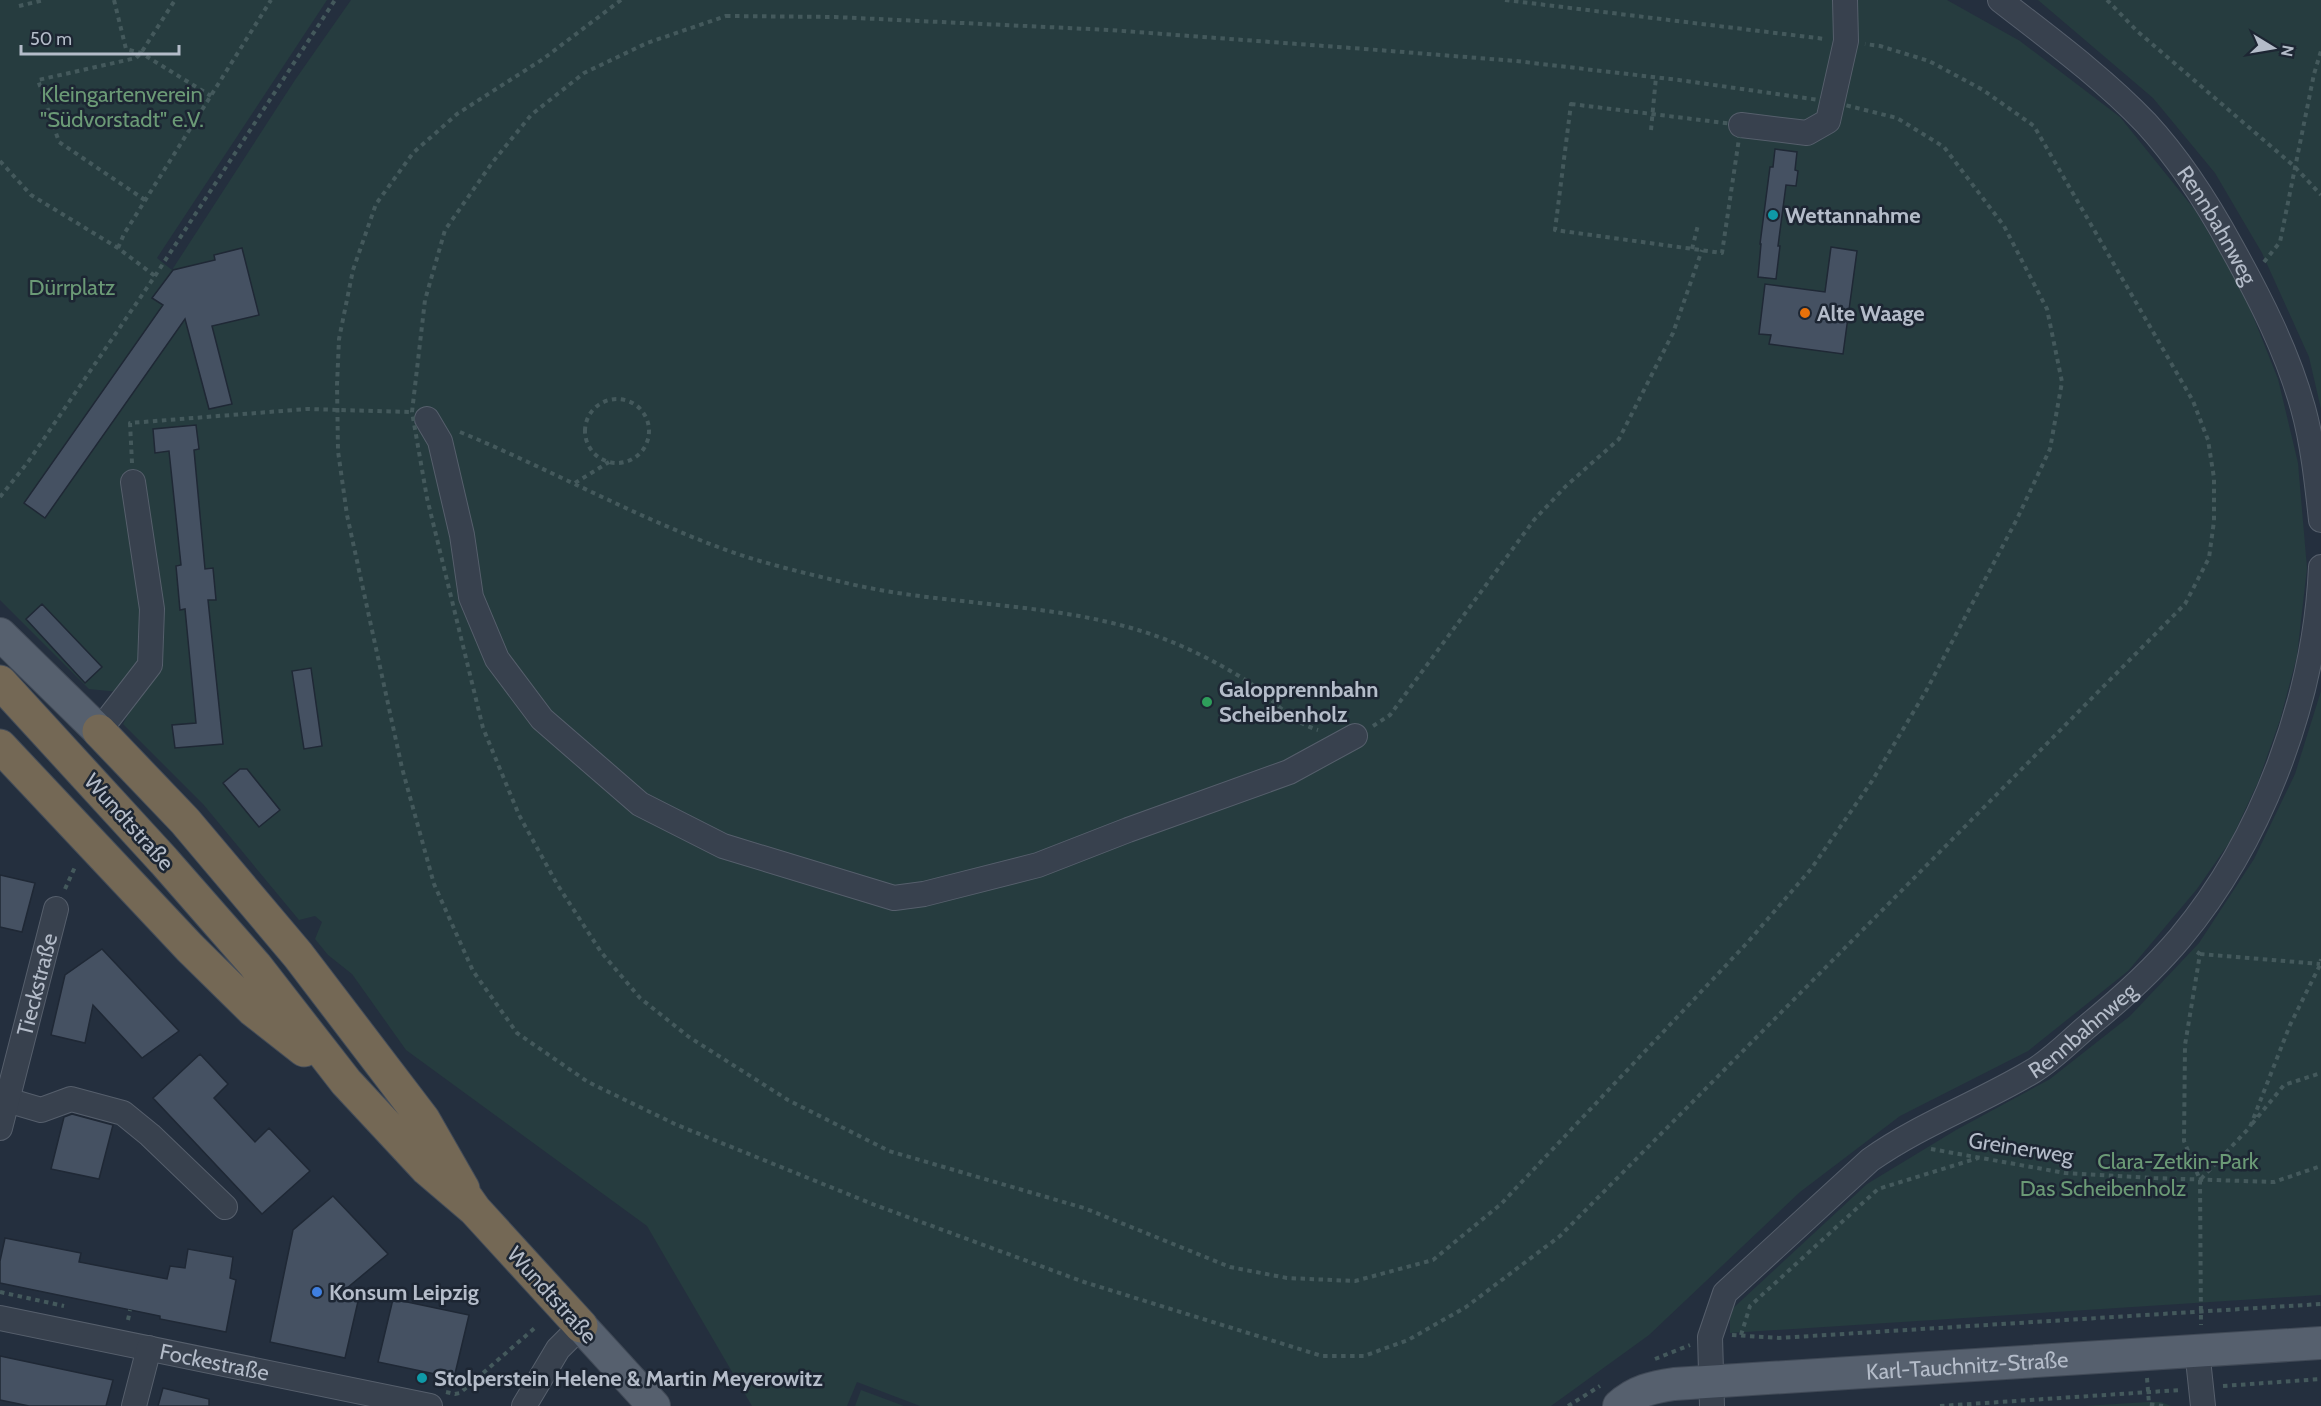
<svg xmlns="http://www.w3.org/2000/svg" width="2321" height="1406" viewBox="0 0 2321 1406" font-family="Cabin,sans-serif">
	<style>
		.green { fill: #263c3f }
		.building { fill: #455162; stroke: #1f2835; stroke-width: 1.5 }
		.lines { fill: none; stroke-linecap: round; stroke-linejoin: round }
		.minor-casing { stroke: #565f6c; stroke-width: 26 }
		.major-casing { stroke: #414a57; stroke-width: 34 }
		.highway-casing { stroke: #434c59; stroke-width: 35 }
		.path { stroke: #44595c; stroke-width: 4; stroke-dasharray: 4.5 4.5; stroke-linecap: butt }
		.minor { stroke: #38414e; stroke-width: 24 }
		.major { stroke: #56606e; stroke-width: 32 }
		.highway { stroke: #746855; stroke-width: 33 }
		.culture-dot { fill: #0f9aa8; stroke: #1d2633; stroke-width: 2 }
		.food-dot { fill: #e8710a; stroke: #1d2633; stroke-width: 2 }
		.leisure-dot { fill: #2e9e5b; stroke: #1d2633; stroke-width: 2 }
		.shop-dot { fill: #3f7fe0; stroke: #1d2633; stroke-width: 2 }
		.labels { text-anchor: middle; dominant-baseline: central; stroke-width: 5; stroke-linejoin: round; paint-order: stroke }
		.park-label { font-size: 22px; fill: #6b9a76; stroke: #1d2633 }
		.poi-label { font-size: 22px; font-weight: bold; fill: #b4bcc9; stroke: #1d2633; text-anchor: start }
		.street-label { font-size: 22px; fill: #b4bcc9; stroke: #1d2633 }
	</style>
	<rect width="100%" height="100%" fill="#242f3e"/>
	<!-- green -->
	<path class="green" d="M0 0H327L157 258 172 270 295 80 351 0H1947L2020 41 2120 117 2195 210 2243 291 2278 379 2298 463 2307 568 2297 656 2280 720 2258 782 2231 840 2197 889 2128 971 2028 1051 1900 1116 1800 1192 1649 1335 1551 1406H920L857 1382 847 1406H752L647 1226 406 1050 352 974 328 955 315 939 322 922 315 916 299 920 203 804 123 724 133 705 119 692 89 689 0 600Z
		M2038 0H2321V409L2309 357 2262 253 2215 173 2153 98Z
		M2321 691V1295L1730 1333V1311L1867 1184 1956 1130 2050 1079 2130 1016 2199 943 2254 859 2295 774Z
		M861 1390 904 1406H855Z
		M2148 1402H2161L2171 1406H2083Z"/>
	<!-- building -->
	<path class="building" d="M1775 149 1797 152 1795 170 1798 171 1796 186 1786 185 1778 246H1780L1776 279 1758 277 1761 244H1760L1770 167H1773Z
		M1831 247 1857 251 1843 354 1769 344 1771 335 1759 334 1765 284 1825 292Z
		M242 248 259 315 212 326 232 404 209 409 185 319 45 518 24 503 163 305 152 298 173 270 215 260 214 255Z
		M196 425 199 449 194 450 205 569 213 568 216 600H208L223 744 175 748 172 725 196 723 185 609 180 610 176 566 181 565 169 451 155 453 153 429Z
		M42 604 102 667 85 683 26 619Z
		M311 668 322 746 304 749 292 671Z
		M240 769H247L280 810 259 827 223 783Z
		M0 875 35 883 22 932 0 927Z
		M102 949 179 1031 142 1058 93 1005 85 1043 51 1035 65 975Z
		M200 1054 228 1084 214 1098 255 1142 269 1128 310 1171 262 1214 153 1098Z
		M72 1114 113 1125 99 1179 51 1169 64 1117Z
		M333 1196 388 1254 341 1293 359 1297 345 1358 270 1342 293 1230Z
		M5 1238 81 1253 79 1262 167 1279 170 1266 185 1268 188 1249 233 1257 230 1278 236 1280 226 1332 160 1319V1316L0 1283V1261Z
		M393 1299 469 1315 454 1378 378 1362Z
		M0 1356 113 1380 106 1406H29L0 1400Z
		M163 1388 209 1399V1406H158Z"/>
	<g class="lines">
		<defs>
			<g id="minor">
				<path id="s1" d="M2000 0C2050 39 2102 77 2146 123 2180 160 2207 202 2231 246 2260 298 2287 351 2303 408 2313 444 2317 483 2321 520"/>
				<path d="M1741 125 1807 133 1828 121 1846 41 1845 0"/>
				<path d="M427 419 440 441 462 535 471 597 497 659 542 719 640 804 723 846 894 898 924 894 1038 865 1128 830 1289 772 1355 736"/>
				<path d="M99 731 150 665 152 609 133 482"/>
				<path d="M7 1100 41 1110 71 1099 123 1113 150 1135 225 1207"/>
				<path id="s2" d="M0 1128 56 909"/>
				<path id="s3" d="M0 1318 430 1406"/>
				<path d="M2197 1350 2203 1406"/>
				<path d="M134 1406 149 1348"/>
				<path d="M524 1406 558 1349 581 1326"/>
				<path id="s4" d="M1712 1406 1710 1337 1725 1293 1870 1160C1921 1124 1980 1103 2033 1071 2053 1059 2071 1040 2089 1025 2122 998 2153 970 2180 938 2264 837 2315 697 2321 567"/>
			</g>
			<g id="major">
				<path d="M0 634 99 731"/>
				<path d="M581 1326 654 1406"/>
				<path id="s5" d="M1619 1406C1635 1391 1653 1387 1674 1384L2321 1343"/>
			</g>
			<path id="highway" d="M0 682 164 861 255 965 346 1082 427 1169 475 1210
				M99 731 185 821 298 955 423 1119 463 1189
				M0 746 190 948 253 1010 304 1050
				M463 1193 475 1210 581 1326"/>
		</defs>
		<!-- minor casing -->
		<use href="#minor" class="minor-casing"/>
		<!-- major casing -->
		<use href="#major" class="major-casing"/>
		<!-- highway casing -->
		<use href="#highway" class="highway-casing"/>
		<!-- path -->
		<path class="path" d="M114 0 126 49 141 53 211 96
			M621 0 543 59 457 114 413 153 376 204 353 270 339 339 337 385 338 451 347 515 402 768 434 884 473 971 517 1033 588 1082 677 1125 875 1205 1084 1282 1322 1356H1364L1408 1340 1466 1307 1560 1236 2185 604 2209 558 2214 521V478L2208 440 2193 401 2034 126 1983 90 1929 61 1880 46 1865 44
			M1505 0 1825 39
			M2107 0 2137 31 2295 167 2321 195
			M19 6 44 0
			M726 16 835 17 1110 30 1378 50 1516 61 1679 80 1833 102 1897 118 1944 147 2004 226 2047 309 2062 382 2050 449 2017 519 1926 691 1872 781 1811 869 1747 943 1501 1204 1433 1260 1355 1281 1287 1278 1230 1267 1084 1208 889 1151 788 1100 689 1037 640 998 601 952 557 884 519 815 483 728 427 498 412 412 425 300 445 230 492 163 531 115 584 73 647 43Z
			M1571 104 1741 125 1722 253 1555 230Z
			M1651 130 1656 77
			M0 161 31 195 118 248 155 276
			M145 200 59 142 38 80 136 58 141 53 175 0
			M118 248 124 234 271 0
			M1692 249 1698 225
			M2264 262 2280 242 2314 74 2321 51
			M585 431a32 32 0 1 1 64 0a32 32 0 1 1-64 0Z
			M460 432C547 468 630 514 718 547 757 562 801 572 842 582 939 606 1042 601 1138 630 1173 640 1216 661 1247 681 1272 697 1288 721 1318 730
			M132 463 130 423 307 409 409 412
			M575 483 609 462
			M0 497 28 462 155 276 335 0
			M1373 726 1390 715 1534 520 1566 486 1619 439 1673 333 1702 250
			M65 889 75 867
			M2197 952 2200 954 2185 1045 2184 1141 2200 1180 2201 1325
			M2200 954 2320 964
			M2252 1124 2284 1085 2321 1073
			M1931 1149 2065 1173 2154 1178 2274 1182 2321 1166
			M2201 1179 2250 1127 2290 1025 2320 965 2321 959
			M0 1292 64 1306
			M128 1320 130 1310
			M1732 1335 1779 1338 2321 1304
			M1741 1335 1750 1306 1878 1189 1978 1158
			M1655 1359 1690 1345
			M2147 1378 2149 1404 2163 1406
			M2223 1386 2321 1379
			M446 1392 455 1394 460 1393 537 1326
			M1568 1406 1600 1386
			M1940 1406 2180 1390"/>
		<!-- minor -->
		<use href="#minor" class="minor"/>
		<!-- major -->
		<use href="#major" class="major"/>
		<!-- highway -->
		<use href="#highway" class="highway"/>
	</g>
	<!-- markers -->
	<g class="culture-dot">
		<circle cx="1773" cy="215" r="6"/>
		<circle cx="422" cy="1378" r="6"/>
	</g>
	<circle class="food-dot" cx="1805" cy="313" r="6"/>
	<circle class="leisure-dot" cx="1207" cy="702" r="6"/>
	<circle class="shop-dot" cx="317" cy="1292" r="6"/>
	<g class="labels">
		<!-- park labels -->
		<g class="park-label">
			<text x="122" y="94">Kleingartenverein<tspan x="122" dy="25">"Südvorstadt" e.V.</tspan></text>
			<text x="72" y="287">Dürrplatz</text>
			<text x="2178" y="1161">Clara-Zetkin-Park</text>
			<text x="2103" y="1188">Das Scheibenholz</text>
		</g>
		<!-- poi labels -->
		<g class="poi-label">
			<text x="1785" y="215">Wettannahme</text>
			<text x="1817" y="313">Alte Waage</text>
			<text x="1219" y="689">Galopprennbahn<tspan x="1219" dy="25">Scheibenholz</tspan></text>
			<text x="329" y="1292">Konsum Leipzig</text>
			<text x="434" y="1378">Stolperstein Helene &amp; Martin Meyerowitz</text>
		</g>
		<!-- street labels -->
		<g class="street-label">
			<text stroke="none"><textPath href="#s1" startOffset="316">Rennbahnweg</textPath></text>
			<text transform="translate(129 822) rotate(48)">Wundtstraße</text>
			<text stroke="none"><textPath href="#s2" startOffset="148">Tieckstraße</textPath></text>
			<text stroke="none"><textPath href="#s4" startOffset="562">Rennbahnweg</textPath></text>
			<text transform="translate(2021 1148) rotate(9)">Greinerweg</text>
			<text transform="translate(552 1295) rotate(48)">Wundtstraße</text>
			<text stroke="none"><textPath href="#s3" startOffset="219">Fockestraße</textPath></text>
			<text stroke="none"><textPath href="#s5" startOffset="354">Karl-Tauchnitz-Straße</textPath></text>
		</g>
	</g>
	<!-- north arrow -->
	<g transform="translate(2273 48) rotate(101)" stroke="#1d2633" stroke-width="4.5" paint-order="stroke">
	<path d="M0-4.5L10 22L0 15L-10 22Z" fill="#b4bcc9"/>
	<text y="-9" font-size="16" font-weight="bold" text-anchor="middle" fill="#b4bcc9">N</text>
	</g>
	<!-- scale -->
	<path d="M21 45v9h158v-9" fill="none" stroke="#b4bcc9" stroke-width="3"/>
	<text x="30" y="45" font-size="18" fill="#b4bcc9" stroke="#1d2633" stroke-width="4.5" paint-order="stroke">50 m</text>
</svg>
